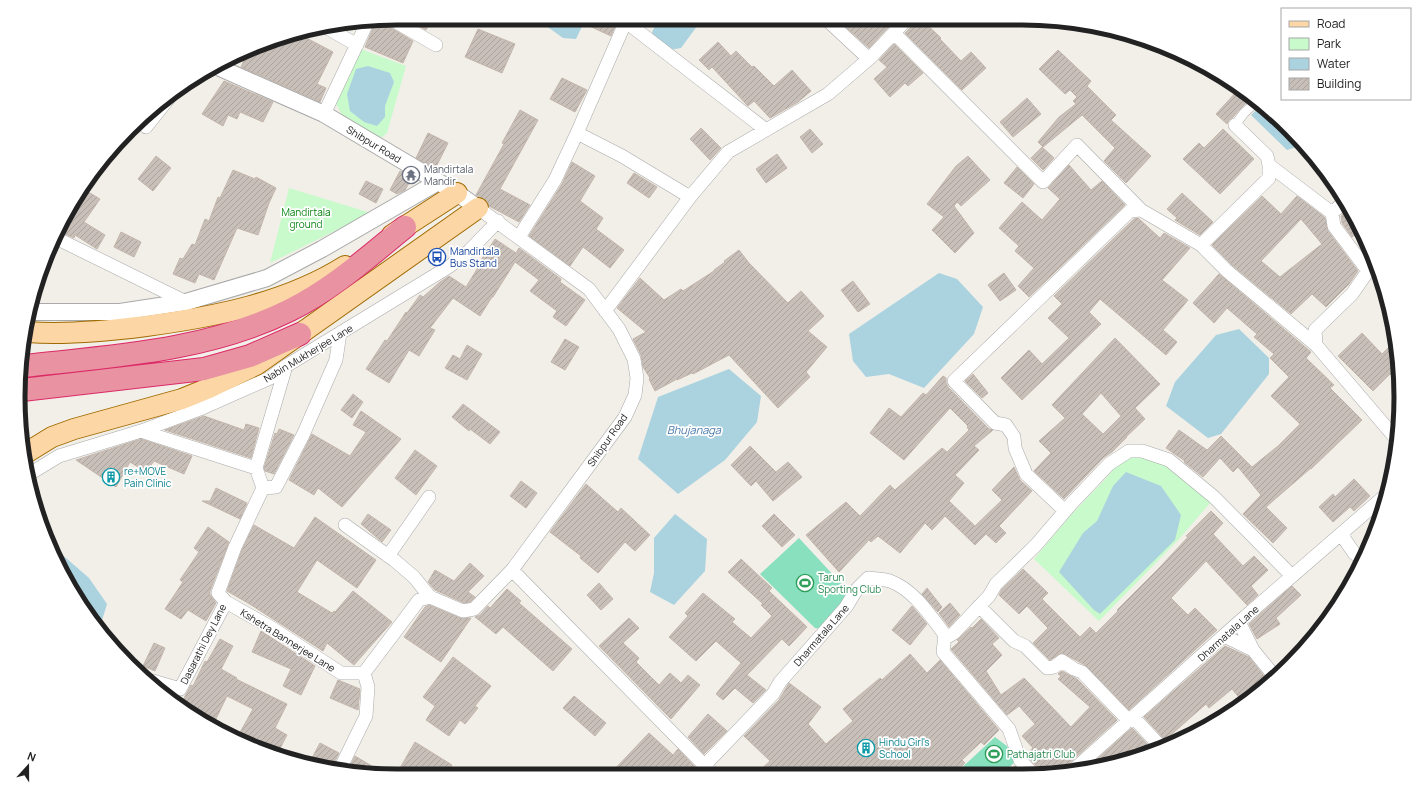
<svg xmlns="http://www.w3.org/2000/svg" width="1419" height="794" viewBox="0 0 1419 794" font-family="Manrope,sans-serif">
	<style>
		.park { fill: #c8facc }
		.pitch { fill: #88e0be }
		.water { fill: #aad3df }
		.building { fill: url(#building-hatch); stroke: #c4b6ab; fill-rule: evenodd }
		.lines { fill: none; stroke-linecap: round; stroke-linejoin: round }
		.pedestrian-casing { stroke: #a9a9a9; stroke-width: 10 }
		.minor-casing { stroke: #a9a9a9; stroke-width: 14 }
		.tertiary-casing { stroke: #a9a9a9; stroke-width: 18 }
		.primary-casing { stroke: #a06b00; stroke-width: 22 }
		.motorway-casing { stroke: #dc2a67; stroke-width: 24 }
		.pedestrian { stroke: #fff; stroke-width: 9 }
		.minor { stroke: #fff; stroke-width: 13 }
		.tertiary { stroke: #fff; stroke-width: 16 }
		.primary { stroke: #fcd6a4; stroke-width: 20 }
		.motorway { stroke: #e892a2; stroke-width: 22 }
		.labels { text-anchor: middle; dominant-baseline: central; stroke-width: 3.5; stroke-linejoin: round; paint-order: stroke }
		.street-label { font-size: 10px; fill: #222; stroke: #fff }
		.worship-label { font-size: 10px; fill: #5b616d; stroke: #fff; text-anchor: start }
		.park-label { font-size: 10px; fill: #0c8416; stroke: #fff }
		.transit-label { font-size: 10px; fill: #164399; stroke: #fff; text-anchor: start }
		.culture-label { font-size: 10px; fill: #0d838f; stroke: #fff; text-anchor: start }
		.leisure-label { font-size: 10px; fill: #27864d; stroke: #fff; text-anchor: start }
		.water-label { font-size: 11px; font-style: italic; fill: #4a7aab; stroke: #fff }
		.rim { fill: none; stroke: #222; stroke-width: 5 }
	</style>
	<defs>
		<pattern id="building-hatch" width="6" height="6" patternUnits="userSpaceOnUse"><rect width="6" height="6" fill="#c7bfb8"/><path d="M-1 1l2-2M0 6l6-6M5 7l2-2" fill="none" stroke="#aba49e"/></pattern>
	</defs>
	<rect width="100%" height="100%" fill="#f2efe9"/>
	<!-- park -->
	<path class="park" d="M358 48 406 66 387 133 377 141 343 117 334 100Z
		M289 188 371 213 270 263Z
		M1132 456 1141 457 1168 466 1211 502 1180 538 1099 621 1034 559 1070 516 1109 475 1115 466Z"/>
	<!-- pitch -->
	<path class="pitch" d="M799 538 849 592 821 629 815 628 760 574Z
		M995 737 1007 746 1015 762 1003 773H956Z"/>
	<!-- water -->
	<path class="water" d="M539 18H586L576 39 563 38 538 20Z
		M659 18H703L681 48 670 50 653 36 652 32Z
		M368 66 390 73 394 82 385 106V117L377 126 364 122 350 111 347 94 356 69Z
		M1262 105 1272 112 1303 145 1287 150 1251 115Z
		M939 273 957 279 983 307 974 334 924 388 889 374 866 377 853 361 849 334Z
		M1239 329 1269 358V374L1221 434 1208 438 1166 406 1175 382 1216 335Z
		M729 369 761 396 757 422 725 460 678 494 638 459 658 397Z
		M1126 472 1161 486 1181 515 1175 540 1100 614 1094 610 1059 572 1083 533 1097 521 1113 486Z
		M675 514 707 539 705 571 674 605 650 592 654 573V538Z
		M53 551H58L89 578 107 604 100 627Z"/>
	<!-- building -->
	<path class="building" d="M411 18H432L426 30 410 21Z
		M572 18H613L616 24 611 36Z
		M837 19H894L895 20 869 48Z
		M919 19H921L941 38 940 39 961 61 971 52 986 68 962 90 905 33Z
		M375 22 393 29 413 41 403 63 365 47 374 26Z
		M478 29 515 44 502 73 465 57Z
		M299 34 333 52 317 84 326 88 320 102 241 67 247 53 275 38Z
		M718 42 731 56 736 51 752 67 754 66 774 86 792 70 811 91 798 102 770 118 754 101 748 106 747 105 712 67 709 70 699 60Z
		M894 44 923 73 908 86 905 83 890 97 874 79 887 67 879 60Z
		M1058 50 1091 81 1087 86 1116 115 1111 120 1151 156 1126 183 1104 161 1115 148 1082 115 1043 147 1038 142 1059 117 1076 104 1073 101 1077 97 1070 90 1065 94 1039 69Z
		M562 78 587 90 575 112 550 99Z
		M224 81 273 102 263 122 240 112 237 119 228 115 223 126 202 114Z
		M1238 90 1249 100 1240 109 1233 117 1229 120 1227 124 1216 114Z
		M1027 98 1041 114 1013 137 1000 122Z
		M520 110 538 120 500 189 530 205 519 222 489 206 487 201 476 195 504 144 502 143Z
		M701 128 721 148 710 160 690 139Z
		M810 129 823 144 812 153 800 137Z
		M1223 129 1254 159 1220 194 1183 159 1199 143 1204 148Z
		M428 133 448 143 435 169 416 158Z
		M1042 147 1054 158 1043 170 1031 158Z
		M777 154 787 168 766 183 756 169Z
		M156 156 171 168 153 191 138 179Z
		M968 156 990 180 961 206 957 202 954 206 974 233 955 253 932 230 944 217 927 204 956 166Z
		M572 162 595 176 580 201 603 218 596 229 624 250 610 268 583 247 570 266 529 236 562 184Z
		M1069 165 1091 190 1102 181 1125 205 1029 297 1018 286 1034 268 1015 251 1019 246 999 228 1022 202 1042 220 1060 199 1048 188Z
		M1017 167 1034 184 1023 198 1004 183Z
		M233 170 255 179 256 177 276 188 269 203 258 235 237 228 214 280 199 274 195 283 173 274 180 258 183 259 192 244 195 245 205 219 209 221 218 197 220 198Z
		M400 171 412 178 405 190 397 194 390 190Z
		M634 173 657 187 649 198 627 183Z
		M366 181 383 189 376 203 359 194Z
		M85 190 100 199 84 222 105 235 97 249 75 235 74 238 61 232 76 200 78 201Z
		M1182 193 1213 222 1200 235 1175 220 1177 218 1167 209Z
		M1262 196 1281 214 1297 196 1323 216 1325 218 1328 231 1358 271 1349 284 1326 307 1312 294 1291 314 1232 265 1212 245ZM1301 219 1322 244 1280 277 1261 261Z
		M1349 208 1362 230 1352 237 1342 223 1341 216Z
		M1138 218 1160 238 1164 233 1190 248 1162 280 1188 300 1163 330 1177 342 1166 355 1100 299 1089 312 1101 324 1022 400 1001 378 1029 350 1042 364 1069 338 1048 318 1062 304 1054 296 1134 219Z
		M121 232 141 242 134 257 114 247Z
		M495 239 516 253 519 248 561 279 560 282 585 300 566 326 553 317 557 311 530 291 539 280 515 262 493 297H492L480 316 453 298 430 328 435 330 419 356 409 350 389 383 366 369 385 340 387 341 406 312 407 313 420 295 423 297 440 282 449 276 466 287 482 261 481 260Z
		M739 250 749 263 788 303 801 291 824 316 808 331 827 347 806 372 810 377 778 408 729 355 693 374 692 373 677 380V379L655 391 649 379 650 378 643 367 641 355 633 339 646 332 617 308 640 278 664 300 681 289 683 291 714 271V270L725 262 724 261Z
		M1004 273 1016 290 1000 301 988 285Z
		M1219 274 1311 352 1306 358 1334 385 1330 388 1362 420 1311 469V468L1266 507 1287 528 1273 543 1243 514 1261 495 1238 467 1233 472 1220 458 1203 477 1184 462 1185 461 1166 448 1179 430 1207 450 1221 436 1252 467 1278 446 1300 424 1271 396 1289 377 1270 358 1274 354 1254 337 1257 334 1227 308 1214 323 1193 303Z
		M853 281 870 304 858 312 841 290Z
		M1362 333 1382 354 1395 341 1400 372V384L1390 374 1373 391 1338 356Z
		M1115 338 1160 384 1135 408 1145 419 1126 437H1127L1112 452 1103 458 1064 499 1034 471 1051 453 1039 441 1065 418 1052 405ZM1101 393 1121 416 1103 434 1082 414Z
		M565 339 579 347 565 370 551 362Z
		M467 345 482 354 467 380 445 368 453 355 460 359Z
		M973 374 988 393 982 398 965 381Z
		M943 376 946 378V383L948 387 989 429 993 430 974 446 979 450 955 475 964 483 949 501 975 526 1002 500 992 490 1014 467 1020 480 1032 491 999 526 1006 533 996 543 986 534 975 545 945 516 932 530 925 523 900 553 878 536 871 542 869 540 839 572 806 535 846 502 860 516 890 485 895 490 942 448 947 452 969 430 967 427 968 426 950 408 904 460 870 433 889 408 901 417 923 393 926 395Z
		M353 394 363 402 352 418 341 410Z
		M463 404 500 432 490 444 470 429 469 431 452 417Z
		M361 411 401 439 342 507 318 488 314 495 289 480 312 434 350 456 366 432 353 425Z
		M204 416 244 430 246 424 259 428 251 458 165 430Z
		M279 429 294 435 274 474 265 471 264 468 275 433 277 434Z
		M141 439 192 456 184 474 154 461 146 472 130 462 116 487 76 460Z
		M750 446 776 472 788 462 802 477 773 501 756 481 751 486 731 465Z
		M415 450 437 466 416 495 395 478Z
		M1354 479 1370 496 1354 511 1350 507 1333 522 1319 507 1333 494 1335 497Z
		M521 481 537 493 526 508 510 496Z
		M586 484 618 512 621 508 650 535 635 551 625 542 598 573 580 558 581 556 550 532Z
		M216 488 247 503 240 519 202 501H210Z
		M1211 511 1223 523 1213 534 1243 566 1254 556 1268 570 1251 586 1258 595 1247 605 1206 561 1171 598 1188 615 1195 608 1217 630 1129 710 1085 665 1062 653 1050 660 1033 643 1048 628 1027 606 1019 614 999 595 1002 589 1023 569 1048 593 1042 599 1080 637 1090 627 1096 633 1118 611 1117 610 1160 567 1188 537 1186 536Z
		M368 514 391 530 382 542 361 524Z
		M774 514 795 535 782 547 762 526Z
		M315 517 376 560 357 588 317 560 297 592 332 613 334 611 335 612 353 591 392 622 354 665 327 643 323 651 248 603 227 591 242 550 254 525 294 548Z
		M208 527 229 542 210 591V595L216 603 206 621 188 610 181 619 165 609 183 582 180 580 199 552 194 548Z
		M741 559 772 588 769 591 807 627 789 646 782 639 747 675 766 690 753 703 735 688 723 700 716 694 741 663 716 641 696 661 669 637 688 616 685 613 703 593 735 619 732 622 751 638 772 616 761 605 763 604 728 572Z
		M470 563 484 576 468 592 475 597 470 602 464 603 435 590 428 582 435 570 454 581Z
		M599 583 613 599 601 610 587 595Z
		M1292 586 1301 595 1276 618 1280 624 1257 639 1249 624Z
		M927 588 942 607 938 612 922 594Z
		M507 589 521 601 519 603 572 649 553 671 503 627 496 634 475 617 480 615 488 606 490 608Z
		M950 603 960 615 949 627 939 613Z
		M429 605 460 618H471L441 662 404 637 425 607Z
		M912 606 927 624 910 645 892 630Z
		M629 618 639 628 623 643 639 658 636 662 659 685 670 673 681 683 688 675 700 685 671 719 599 646Z
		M981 619 999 638 992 644 1002 655 986 671 1001 695 1024 678 1071 727 1090 707 1058 679 1061 676 1058 674 1062 671 1077 679 1117 720 1065 767 1062 773H1040L1038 768 1026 754 1033 748 1022 736 1035 724 1019 706 1007 715 951 649 959 642 957 640 971 627 972 628Z
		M261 631 315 666 301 695 283 686 291 669 252 652Z
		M220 639 233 646 221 669 237 678 236 679 287 704 275 728 287 735 276 756 237 738 253 709 227 696 212 727 207 725 181 704 191 685 193 686 205 661 207 662Z
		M154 643 165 648 155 671 143 666Z
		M1225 646 1249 657 1267 680 1242 701 1232 689 1209 708 1206 704 1165 740 1144 717Z
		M910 654 927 673 940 660 999 730 984 745 981 742 962 760 965 763 955 773 756 774 770 761 744 736 779 700 789 683 821 707 808 724 826 744 853 721 843 709 880 678 882 680Z
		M453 657 491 686 475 706 478 708 465 724 460 720 449 736 426 720 435 706 423 697Z
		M338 680 360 689 358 710 330 698Z
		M574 696 606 723 595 736 563 708Z
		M708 714 727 731 704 754 688 737Z
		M1132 728 1153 750 1144 756 1086 769Z
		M649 733 673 755 678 749 696 768 691 774H610Z
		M415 742 452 765 446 775H396Z
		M320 743 339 753 332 767 327 766 312 758Z
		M355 756 387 775H372L348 770Z
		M1015 766 1021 773H1007Z"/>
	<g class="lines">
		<defs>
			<path id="pedestrian" d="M1235 125 1244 113 1257 101"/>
			<path id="minor" d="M621 18 766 130
				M391 19 436 45
				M826 19 869 59
				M329 29 357 45
				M894 33 1043 182 1077 145 1141 210
				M324 114 367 23
				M1235 125 1267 156 1269 165V178L1201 245 1227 271 1316 345 1398 441
				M146 127 173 93
				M577 133 622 156 690 197
				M1269 165 1332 213
				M478 208 589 289 619 329 634 359 637 378 635 395 625 417 512 570 713 774
				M519 237 555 180 577 133 626 21
				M58 239 186 302
				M605 311 690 197 728 152 828 94 871 57 907 19
				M1316 345 1315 330 1352 294 1368 271 1334 226 1332 213 1345 201
				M141 431 256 468
				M31 473 59 456 141 431 200 409 270 378 286 366 450 266 469 251 498 221
				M263 488 256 468 286 366
				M1065 511 1026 474 1015 448 1014 437 1006 425 995 423 954 381 1130 211 1141 210 1201 245
				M345 525 394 560 414 577 430 597
				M1341 534 1354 553 1363 559
				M388 556 429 497
				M226 602 272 628 341 673H364L419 600 430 597 463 611 474 609 512 570
				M979 606 1014 641 1025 646 1047 668 1054 667 1062 661 1074 669 1082 672 1129 721
				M1239 622 1253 650
				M1224 636 1253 650 1275 677
				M944 639 954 633 989 596 996 584 1036 545 1071 504 1109 464 1129 451H1142L1169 460 1214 497 1292 576
				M153 681 180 689 226 602 218 593 235 547 263 488 276 487 303 435 336 360 340 333
				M1133 717 1161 747
				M704 766 773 694 780 682 846 607 857 589 868 578C875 579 883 579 890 581 914 590 930 615 945 635L943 652 1009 729 1020 760 1032 773
				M340 769 366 716 368 687 364 673
				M1070 773 1239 622 1387 494"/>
			<path id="tertiary" d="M220 68 324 114 457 193 478 208
				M30 312H120L186 302 267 278 322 249 438 182"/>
			<path id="primary" d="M392 235 457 193
				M28 332C67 335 107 331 146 326 214 317 286 303 345 266
				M26 453 52 437 74 429 182 399 209 388 256 365 478 208"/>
			<path id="motorway" d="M24 366C114 356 208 351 290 310 333 289 369 256 405 227
				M22 390 204 369 250 356 300 334"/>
		</defs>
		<!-- pedestrian casing -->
		<use href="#pedestrian" class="pedestrian-casing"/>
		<!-- minor casing -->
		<use href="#minor" class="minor-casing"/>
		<!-- tertiary casing -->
		<use href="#tertiary" class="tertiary-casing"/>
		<!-- primary casing -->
		<use href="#primary" class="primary-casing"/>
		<!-- motorway casing -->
		<use href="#motorway" class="motorway-casing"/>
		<!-- pedestrian -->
		<use href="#pedestrian" class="pedestrian"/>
		<!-- minor -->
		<use href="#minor" class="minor"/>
		<!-- tertiary -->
		<use href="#tertiary" class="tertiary"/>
		<!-- primary -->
		<use href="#primary" class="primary"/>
		<!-- motorway -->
		<use href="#motorway" class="motorway"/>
	</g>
	<!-- icons -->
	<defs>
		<symbol id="temple-ring" viewBox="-11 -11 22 22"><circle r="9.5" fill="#fff" stroke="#6b7280" stroke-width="1.5"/><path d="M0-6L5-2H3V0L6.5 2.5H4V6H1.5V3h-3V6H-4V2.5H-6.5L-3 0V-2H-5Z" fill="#6b7280"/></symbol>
		<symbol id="bus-ring" viewBox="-11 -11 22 22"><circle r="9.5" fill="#fff" stroke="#1a4fb4" stroke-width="1.5"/><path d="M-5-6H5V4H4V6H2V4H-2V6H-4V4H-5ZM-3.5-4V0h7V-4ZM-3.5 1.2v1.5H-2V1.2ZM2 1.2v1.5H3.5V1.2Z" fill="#1a4fb4"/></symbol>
		<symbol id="building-ring" viewBox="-11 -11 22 22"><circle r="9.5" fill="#fff" stroke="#0f9aa8" stroke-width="1.5"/><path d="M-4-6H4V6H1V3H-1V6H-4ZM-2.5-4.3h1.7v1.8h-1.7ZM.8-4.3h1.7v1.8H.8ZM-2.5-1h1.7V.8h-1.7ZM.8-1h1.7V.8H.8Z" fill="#0f9aa8"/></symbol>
		<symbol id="stadium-ring" viewBox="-11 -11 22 22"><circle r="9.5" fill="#fff" stroke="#2e9e5b" stroke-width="1.5"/><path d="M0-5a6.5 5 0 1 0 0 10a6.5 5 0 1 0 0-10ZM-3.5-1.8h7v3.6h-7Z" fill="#2e9e5b"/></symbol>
	</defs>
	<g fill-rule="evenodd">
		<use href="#temple-ring" x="401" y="165" width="20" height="20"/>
		<use href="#bus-ring" x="427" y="247" width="20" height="20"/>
		<use href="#building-ring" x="101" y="467" width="20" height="20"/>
		<use href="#stadium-ring" x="795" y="573" width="20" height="20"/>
		<use href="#building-ring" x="856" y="738" width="20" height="20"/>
		<use href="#stadium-ring" x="984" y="744" width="20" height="20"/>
	</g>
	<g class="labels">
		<!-- street labels -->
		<g class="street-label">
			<text transform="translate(374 144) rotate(31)">Shibpur Road</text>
			<text transform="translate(308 353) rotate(-31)">Nabin Mukherjee Lane</text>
			<text transform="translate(607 440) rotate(-55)">Shibpur Road</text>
			<text transform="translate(1228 633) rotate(-42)">Dharmatala Lane</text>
			<text transform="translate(821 635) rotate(-49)">Dharmatala Lane</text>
			<text transform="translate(288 640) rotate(32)">Kshetra Bannerjee Lane</text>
			<text transform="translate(203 644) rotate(-63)">Dasarathi Dey Lane</text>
		</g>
		<!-- worship labels -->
		<g class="worship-label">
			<text x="424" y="169">Mandirtala<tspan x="424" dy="12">Mandir</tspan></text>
		</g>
		<!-- park labels -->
		<g class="park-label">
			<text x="306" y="212">Mandirtala<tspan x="306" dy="12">ground</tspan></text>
		</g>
		<!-- transit labels -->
		<g class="transit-label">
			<text x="450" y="251">Mandirtala<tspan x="450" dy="12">Bus Stand</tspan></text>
		</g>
		<!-- culture labels -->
		<g class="culture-label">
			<text x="124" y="471">re+MOVE<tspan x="124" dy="12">Pain Clinic</tspan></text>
			<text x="879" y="742">Hindu Girl's<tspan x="879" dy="12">School</tspan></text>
		</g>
		<!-- leisure labels -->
		<g class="leisure-label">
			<text x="818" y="577">Tarun<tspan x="818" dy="12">Sporting Club</tspan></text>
			<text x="1007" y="754">Pathajatri Club</text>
		</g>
		<!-- water labels -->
		<g class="water-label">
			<text x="694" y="429">Bhujanaga</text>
		</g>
	</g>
	<!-- crop -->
	<path d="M0 0H1419V794H0ZM397 25H1022A372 372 0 0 1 1394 397V397A372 372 0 0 1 1022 769H397A372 372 0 0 1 25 397V397A372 372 0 0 1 397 25Z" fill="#fff" fill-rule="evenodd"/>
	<path class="rim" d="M397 25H1022A372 372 0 0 1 1394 397V397A372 372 0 0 1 1022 769H397A372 372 0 0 1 25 397V397A372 372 0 0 1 397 25Z"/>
	<!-- legend -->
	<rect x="1281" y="8" width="130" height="92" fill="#ffffff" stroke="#a7a7a7"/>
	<rect x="1289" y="21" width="20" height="6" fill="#fcd6a4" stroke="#a7a7a7"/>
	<text x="1317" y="28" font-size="12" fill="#222222">Road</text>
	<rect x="1289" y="38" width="20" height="12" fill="#c8facc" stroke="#a7a7a7"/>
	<text x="1317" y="48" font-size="12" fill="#222222">Park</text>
	<rect x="1289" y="58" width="20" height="12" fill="#aad3df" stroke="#a7a7a7"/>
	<text x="1317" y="68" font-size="12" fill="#222222">Water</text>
	<rect x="1289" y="78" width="20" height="12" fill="url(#building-hatch)" stroke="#a7a7a7"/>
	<text x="1317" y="88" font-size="12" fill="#222222">Building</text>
	<!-- north arrow -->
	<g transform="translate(28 766) rotate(21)" stroke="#ffffff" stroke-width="3" paint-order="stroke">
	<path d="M0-3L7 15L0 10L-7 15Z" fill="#222222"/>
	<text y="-6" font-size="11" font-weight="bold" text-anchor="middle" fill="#222222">N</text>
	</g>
</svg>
